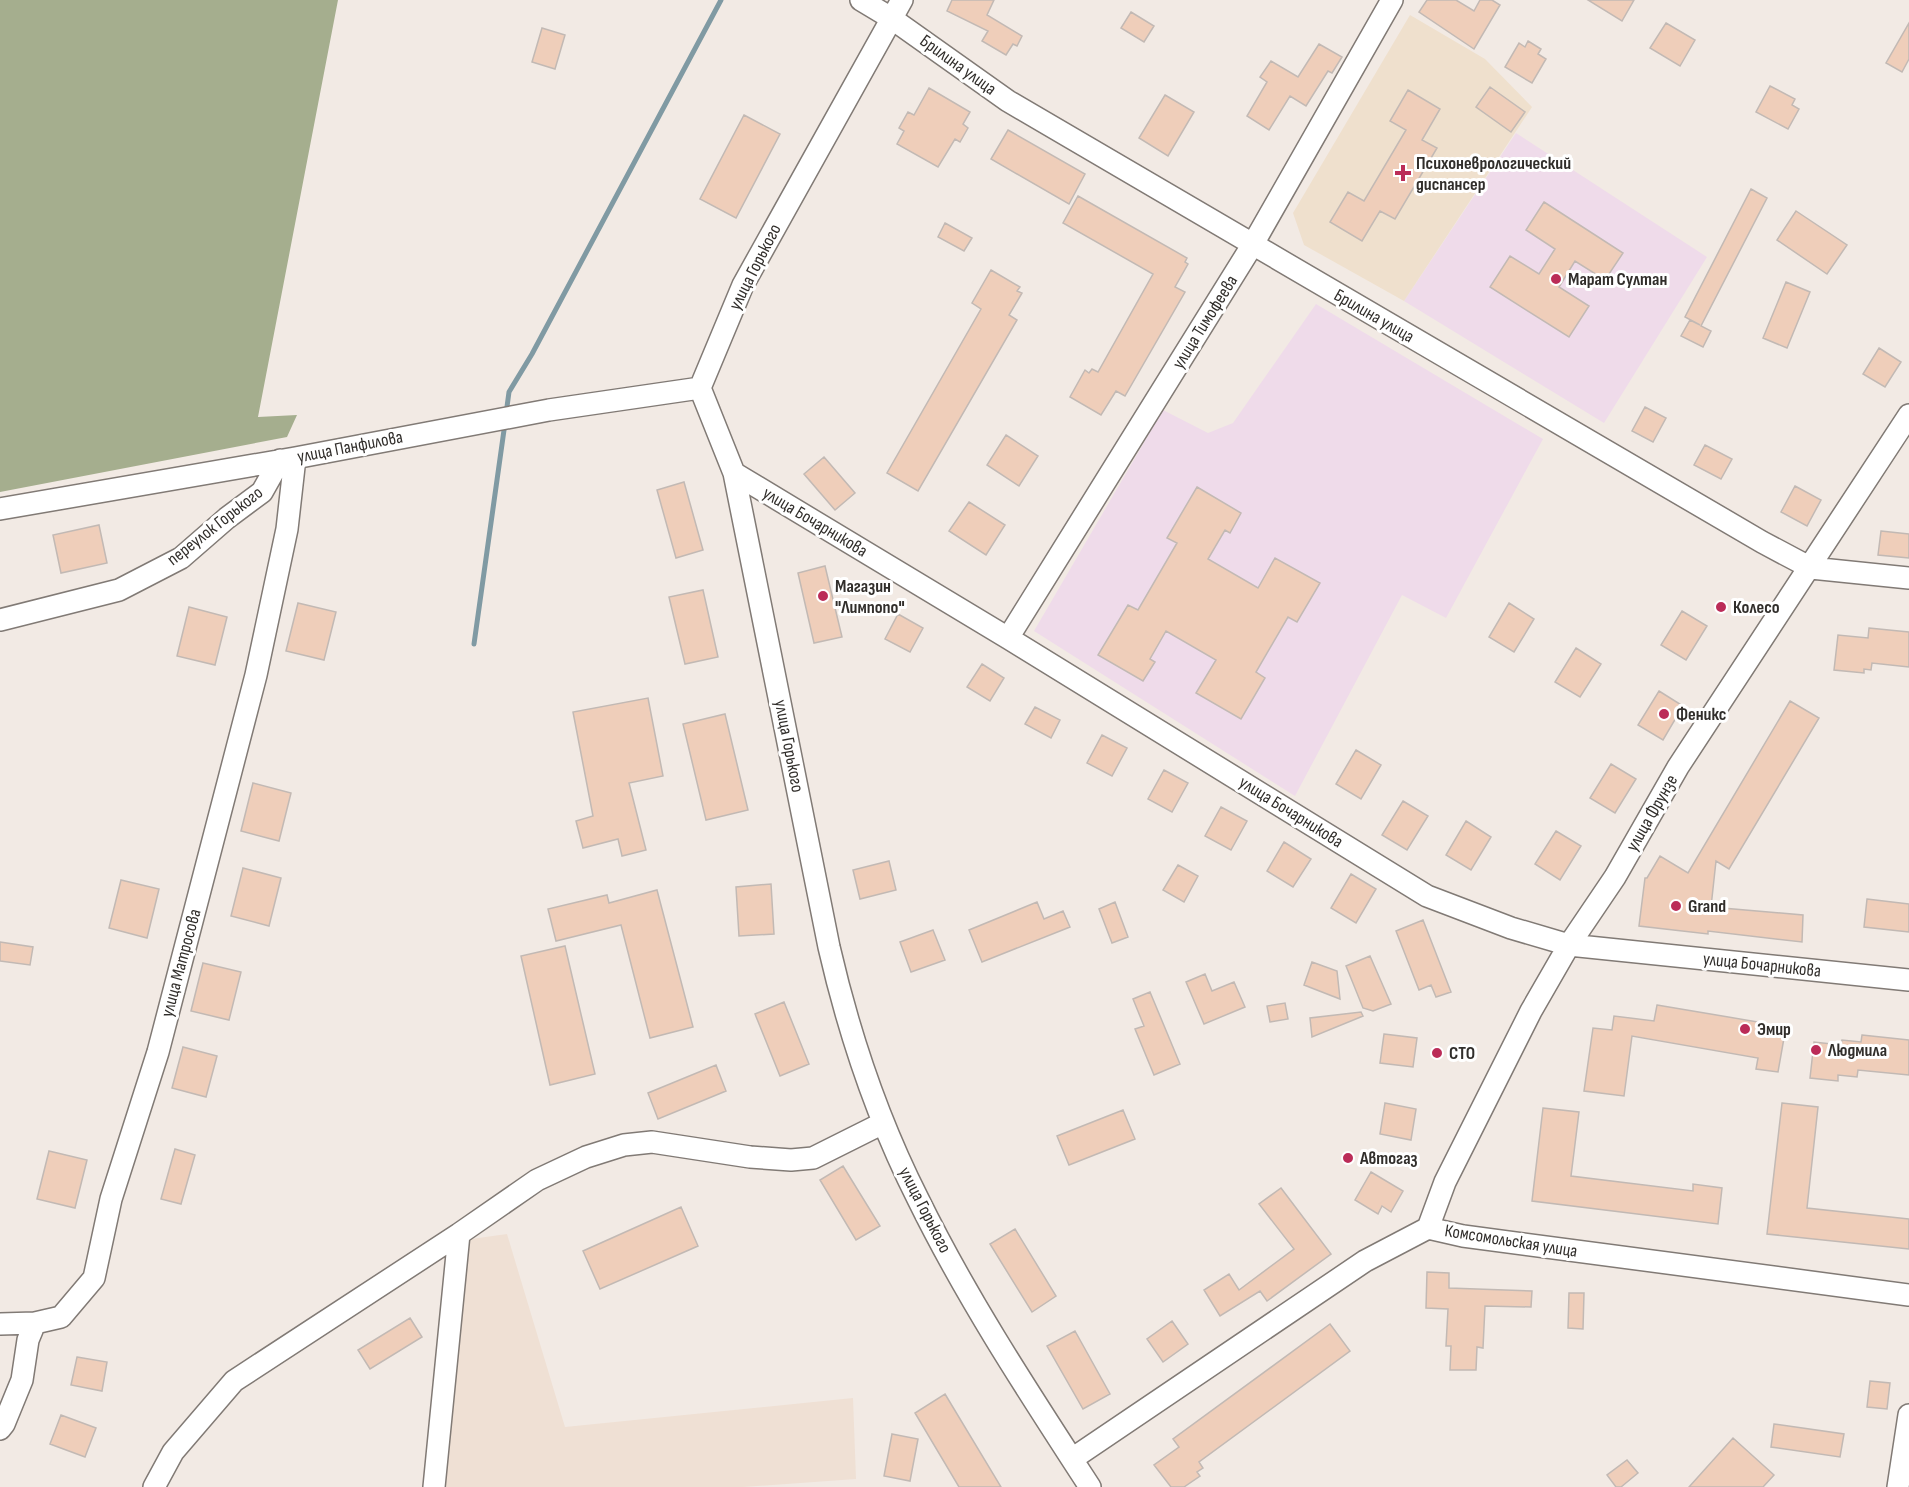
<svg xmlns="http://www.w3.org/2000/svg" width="1909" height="1487" viewBox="0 0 1909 1487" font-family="'Sofia Sans Condensed',sans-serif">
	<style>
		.built { fill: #efe0d4 }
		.education { fill: #efdbea }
		.medical { fill: #efe0cd }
		.forest { fill: #a5ae8e }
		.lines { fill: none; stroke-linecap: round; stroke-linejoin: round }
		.stream { stroke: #809aa3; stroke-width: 5 }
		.building { fill: #efceba; stroke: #c2b9b4; stroke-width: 1.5 }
		.street-casing { stroke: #817a75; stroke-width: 24 }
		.street { stroke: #fff; stroke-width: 21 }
		.poi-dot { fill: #bb2c58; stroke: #fff; stroke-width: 2 }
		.labels { text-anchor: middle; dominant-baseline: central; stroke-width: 6; stroke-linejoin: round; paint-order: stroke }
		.street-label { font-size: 18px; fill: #312e2b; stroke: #fff }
		.poi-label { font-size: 18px; font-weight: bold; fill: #312e2b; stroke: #fff; text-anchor: start }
	</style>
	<rect width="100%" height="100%" fill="#f2eae4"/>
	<!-- built -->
	<path class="built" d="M507 1234 565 1427 853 1398 856 1479 743 1487H441L464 1240Z"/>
	<!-- education -->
	<path class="education" d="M1516 133 1707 257 1604 423 1404 301Z
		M1316 304 1543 439 1446 618 1402 595 1295 796 1034 631 1163 410 1208 433 1233 423Z"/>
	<!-- medical -->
	<path class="medical" d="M1410 15 1485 59 1532 107 1404 301 1304 245 1293 213Z"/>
	<!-- forest -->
	<path class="forest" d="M0 0H338L258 417 297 415 287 437 0 492Z"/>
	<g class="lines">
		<!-- stream -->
		<path class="stream" d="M506 414 509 392 532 354 721 0
			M474 644 505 423"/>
	</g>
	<!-- building -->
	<path class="building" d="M952 0H994L987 15 1022 36 1017 46 1013 44 1006 55 982 41 988 31 947 11Z
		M1427 0H1456L1474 11 1480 0H1492L1500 5 1474 49 1419 12Z
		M1588 0H1634L1622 21Z
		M1131 12 1154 26 1144 42 1121 28Z
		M1666 23 1695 40 1680 66 1650 48Z
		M1909 23V59L1902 72 1886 63Z
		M542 28 565 35 555 69 532 62Z
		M1528 41 1541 49 1538 54 1546 59 1532 83 1505 67 1519 43 1525 47Z
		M1319 44 1342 57 1332 73 1328 71 1306 106 1290 96 1269 130 1247 116 1267 82 1260 77 1271 61 1298 77Z
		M1770 86 1795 99 1792 105 1799 109 1788 129 1756 112Z
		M1490 87 1525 112 1511 132 1476 107Z
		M929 88 970 112 963 124 968 128 960 142 955 139 938 167 897 144 904 131 899 128 908 112 914 115Z
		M1408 90 1440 109 1422 140 1437 148 1395 219 1380 211 1362 241 1330 222 1348 192 1364 201 1406 130 1390 121Z
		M1165 95 1194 112 1168 156 1139 138Z
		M744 115 780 134 736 218 700 199Z
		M1008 130 1085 174 1069 204 991 159Z
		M1751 189 1767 198 1701 326 1711 331 1703 347 1681 336 1690 320 1700 325 1685 317Z
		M1078 196 1187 258 1185 262 1188 264 1175 287 1185 292 1125 396 1116 391 1101 415 1070 397 1085 370 1089 373 1092 369 1098 372 1153 274 1063 223Z
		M1544 202 1623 253 1605 280 1575 261 1559 287 1589 306 1569 337 1490 287 1510 256 1539 274 1555 249 1526 230Z
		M1796 211 1847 245 1827 274 1777 240Z
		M945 223 972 238 964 251 938 237Z
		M991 270 1020 287 1017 291 1022 293 1009 315 1017 320 918 491 887 473 981 309 972 303Z
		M1786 282 1810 292 1787 348 1763 338Z
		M1879 348 1901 362 1885 387 1863 374Z
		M1645 407 1666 418 1653 442 1632 431Z
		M1006 435 1038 456 1019 486 987 465Z
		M1705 445 1732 459 1721 479 1694 465Z
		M824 457 855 493 835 510 804 474Z
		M684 482 703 550 676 558 657 490Z
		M1795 486 1821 500 1807 526 1781 512Z
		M1197 487 1241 513 1230 533 1225 530 1208 559 1258 588 1275 558 1320 583 1297 622 1288 617 1256 672 1265 678 1241 719 1196 693 1216 660 1166 631 1150 659 1155 662 1143 681 1098 655 1128 605 1138 610 1177 543 1167 538Z
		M969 502 1005 525 986 555 949 531Z
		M99 525 107 563 61 573 53 535Z
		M1881 531 1909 534V558L1878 555Z
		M825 566 842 637 814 643 798 573Z
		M703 590 718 657 685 664 669 597Z
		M298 603 336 612 324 660 286 651Z
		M1509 603 1534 619 1514 652 1489 637Z
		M189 607 227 617 215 665 177 656Z
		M1682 611 1707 626 1686 660 1661 645Z
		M898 614 923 628 910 652 885 639Z
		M1869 628 1909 632V667L1872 663 1871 670 1864 669V673L1834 670 1838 635 1868 638Z
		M1576 648 1601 664 1580 697 1555 682Z
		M982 664 1004 678 990 701 967 687Z
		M1659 691 1683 706 1663 740 1638 725Z
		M648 698 663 776 629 783 646 850 622 856 618 839 583 848 576 821 593 816 573 712Z
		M1790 701 1819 718 1729 869 1716 861 1711 907 1803 915 1802 942 1708 931V934L1639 926 1645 878H1647L1660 856 1688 873Z
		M1035 707 1060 720 1051 738 1025 724Z
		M725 714 748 810 706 820 683 724Z
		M1102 735 1127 748 1112 776 1087 763Z
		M1356 750 1381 765 1361 799 1336 784Z
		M1611 764 1636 779 1615 813 1590 798Z
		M1164 770 1188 783 1172 812 1148 799Z
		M253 783 291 793 279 841 241 831Z
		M1403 801 1428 816 1407 850 1382 835Z
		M1221 807 1247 821 1231 850 1205 836Z
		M1466 821 1491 837 1471 870 1446 855Z
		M1556 831 1581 846 1560 880 1535 864Z
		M1284 842 1311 859 1293 887 1267 871Z
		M889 861 896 890 860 899 853 870Z
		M1178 865 1198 876 1184 902 1163 890Z
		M243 868 281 878 269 926 231 916Z
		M1351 874 1376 889 1356 923 1331 908Z
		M121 880 159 889 147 938 109 928Z
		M771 884 774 934 739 936 736 887Z
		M657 890 693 1027 650 1038 621 925 556 941 548 909 607 895 609 903Z
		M1867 899 1909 904V932L1864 927Z
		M1037 902 1044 919 1063 911 1070 927 982 962 969 930Z
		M1115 902 1128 937 1112 943 1099 909Z
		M1423 920 1451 992 1436 997 1431 985 1419 990 1396 931Z
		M933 930 945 960 911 972 900 942Z
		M0 942 33 947 30 965 0 961Z
		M565 946 595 1074 550 1085 521 956Z
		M1370 956 1391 1004 1373 1011 1363 1008 1346 966Z
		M1312 962 1337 971 1340 999 1304 985Z
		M203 963 241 972 229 1020 191 1011Z
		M1205 974 1212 991 1234 982 1245 1007 1204 1024 1186 982Z
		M1150 992 1180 1064 1154 1075 1135 1029 1144 1026 1133 999Z
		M784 1002 809 1064 780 1076 755 1014Z
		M1285 1003 1288 1019 1270 1022 1267 1006Z
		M1657 1005 1764 1023 1762 1034 1784 1038 1778 1072 1756 1069 1758 1058 1632 1036 1624 1096 1584 1091 1593 1028 1612 1030 1614 1016 1654 1021Z
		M1361 1012 1363 1016 1312 1037 1310 1018Z
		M1384 1034 1417 1038 1413 1067 1380 1063Z
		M1862 1035 1909 1040V1075L1858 1070 1857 1077 1838 1075V1081L1810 1078 1814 1042 1841 1045 1842 1040 1861 1042Z
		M183 1047 217 1056 206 1097 172 1088Z
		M716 1065 726 1091 658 1119 648 1093Z
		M1385 1103 1416 1109 1411 1140 1380 1134Z
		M1782 1103 1818 1107 1807 1208 1909 1219V1249L1767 1234Z
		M1543 1108 1579 1112 1571 1176 1693 1191V1184L1722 1188 1718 1224 1532 1201Z
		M1123 1110 1135 1139 1069 1165 1057 1136Z
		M175 1149 195 1155 181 1204 161 1199Z
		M49 1151 87 1160 75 1208 37 1199Z
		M843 1166 880 1226 856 1240 820 1180Z
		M1371 1172 1403 1191 1391 1212 1382 1206 1378 1214 1355 1200Z
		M1281 1188 1331 1254 1267 1301 1260 1291 1220 1316 1204 1290 1229 1274 1239 1290 1294 1249 1259 1204Z
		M681 1207 698 1246 600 1289 583 1251Z
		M1015 1229 1056 1296 1032 1312 990 1244Z
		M1427 1272 1449 1273V1288L1532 1291 1531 1307 1485 1306 1483 1348 1477 1347 1476 1370H1450L1451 1346H1446L1448 1309 1426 1308Z
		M1569 1293H1584L1583 1329 1568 1328Z
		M410 1318 422 1337 370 1369 358 1350Z
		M1172 1321 1188 1344 1163 1362 1147 1339Z
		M1330 1324 1350 1351 1199 1462 1203 1468 1197 1472 1200 1476 1184 1487H1171L1154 1465 1179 1447 1173 1439Z
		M1075 1331 1110 1394 1083 1409 1047 1346Z
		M77 1357 107 1362 102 1391 71 1385Z
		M1870 1381 1890 1383 1887 1409 1867 1407Z
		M945 1394 1001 1487H959L915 1413Z
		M61 1415 96 1428 85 1457 50 1444Z
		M1774 1424 1844 1434 1840 1457 1771 1447Z
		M892 1434 918 1439 910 1481 884 1476Z
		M1733 1438 1774 1475 1763 1487H1689Z
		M1627 1460 1638 1473 1621 1487H1616L1607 1475Z"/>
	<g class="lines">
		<defs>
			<path id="street" d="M861 0 891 18 1008 101 1762 542 1811 568 1909 578
				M902 0 743 285 700 388 734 473 829 947C849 1034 878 1120 918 1199 967 1299 1029 1393 1090 1487
				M734 473 1008 638 1427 896 1511 928 1569 945 1909 980
				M0 509 295 458 549 410 700 388
				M0 620 119 590 181 558 227 518 262 492 280 460
				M1008 638 1253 244 1392 0
				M1428 1228 1445 1182 1531 1011 1569 945 1615 877 1678 767 1909 415
				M0 1324 35 1323
				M0 1429 4 1424 22 1380 28 1340 35 1323 61 1317 94 1278 111 1199 158 1052 256 675 287 529 295 458
				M1072 1459 1365 1261 1428 1228 1463 1236 1909 1295
				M154 1487 173 1452 234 1381 459 1234 537 1180 586 1157 624 1145 652 1142 750 1157 791 1160 813 1158 883 1123
				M434 1487 459 1234
				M1898 1487 1909 1415"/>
		</defs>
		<!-- street casing -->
		<use href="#street" class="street-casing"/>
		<!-- street -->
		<use href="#street" class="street"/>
	</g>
	<!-- markers -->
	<g class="poi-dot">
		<path d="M1400 164h6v6h6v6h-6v6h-6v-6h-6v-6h6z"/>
		<circle cx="1556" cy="279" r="6"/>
		<circle cx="823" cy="596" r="6"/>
		<circle cx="1721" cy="607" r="6"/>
		<circle cx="1664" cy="714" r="6"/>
		<circle cx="1676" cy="906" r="6"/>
		<circle cx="1745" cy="1029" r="6"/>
		<circle cx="1816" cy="1050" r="6"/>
		<circle cx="1437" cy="1053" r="6"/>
		<circle cx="1348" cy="1158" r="6"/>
	</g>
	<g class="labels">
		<!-- street labels -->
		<g class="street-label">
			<text transform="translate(958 65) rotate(36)">Брилина улица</text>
			<text transform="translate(755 267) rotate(-63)">улица Горького</text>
			<text transform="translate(1374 316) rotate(30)">Брилина улица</text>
			<text transform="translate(1205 322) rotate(-58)">улица Тимофеева</text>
			<text transform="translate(350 447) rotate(-11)">улица Панфилова</text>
			<text transform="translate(815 522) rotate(31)">улица Бочарникова</text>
			<text transform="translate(215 526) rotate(-38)">переулок Горького</text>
			<text transform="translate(789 746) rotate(79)">улица Горького</text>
			<text transform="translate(1291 812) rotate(32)">улица Бочарникова</text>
			<text transform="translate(1652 813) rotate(-60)">улица Фрунзе</text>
			<text transform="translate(181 963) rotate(-75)">улица Матросова</text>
			<text transform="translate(1762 965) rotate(6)">улица Бочарникова</text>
			<text transform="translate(925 1210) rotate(63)">улица Горького</text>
			<text transform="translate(1511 1241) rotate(9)">Комсомольская улица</text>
		</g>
		<!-- poi labels -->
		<g class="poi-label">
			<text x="1416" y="163">Психоневрологический<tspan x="1416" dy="21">диспансер</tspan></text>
			<text x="1568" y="279">Марат Султан</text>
			<text x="835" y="586">Магазин<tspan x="835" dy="21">"Лимпопо"</tspan></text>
			<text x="1733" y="607">Колесо</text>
			<text x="1676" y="714">Феникс</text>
			<text x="1688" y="906">Grand</text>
			<text x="1757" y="1029">Эмир</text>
			<text x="1828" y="1050">Людмила</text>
			<text x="1449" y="1053">СТО</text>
			<text x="1360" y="1158">Автогаз</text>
		</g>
	</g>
</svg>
